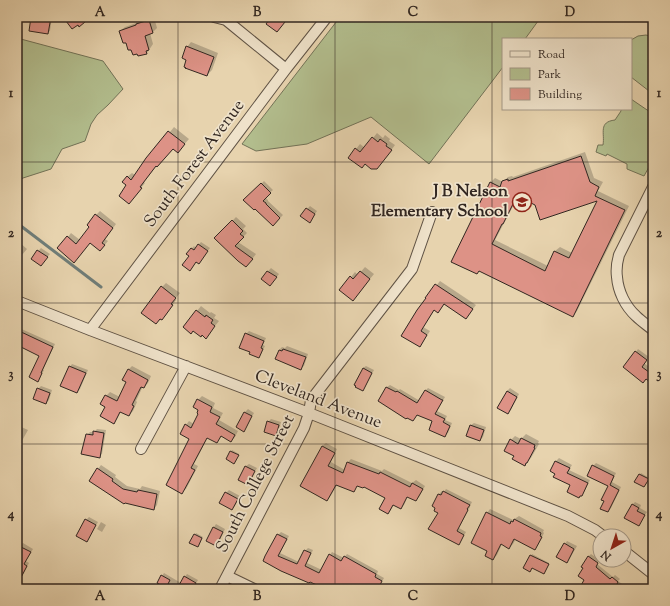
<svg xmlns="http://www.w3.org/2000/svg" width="670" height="606" viewBox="0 0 670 606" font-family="'Sorts Mill Goudy',serif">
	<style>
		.green { fill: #b2bd8d; stroke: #727257 }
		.shadow { fill: #0003; fill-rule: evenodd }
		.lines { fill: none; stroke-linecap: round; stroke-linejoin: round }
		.stream { stroke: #6f7d78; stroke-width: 3 }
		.building { fill: #dd9286; stroke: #322721; fill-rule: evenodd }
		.minor-casing { stroke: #5f5244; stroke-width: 12 }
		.minor { stroke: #efe2ca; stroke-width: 10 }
		.grid { fill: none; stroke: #322721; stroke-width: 1; stroke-opacity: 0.55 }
		.labels { text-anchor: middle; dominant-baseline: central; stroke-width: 3.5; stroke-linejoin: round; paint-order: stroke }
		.street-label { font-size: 17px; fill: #322721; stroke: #efe2ca }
		.poi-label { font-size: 17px; font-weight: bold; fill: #322721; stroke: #efe2ca; text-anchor: end }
		.neatline { fill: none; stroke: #322721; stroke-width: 1.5 }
		.grid-label { font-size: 13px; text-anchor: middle; font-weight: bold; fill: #322721 }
	</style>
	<rect width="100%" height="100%" fill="#e7d3ae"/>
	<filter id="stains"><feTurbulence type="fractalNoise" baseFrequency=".005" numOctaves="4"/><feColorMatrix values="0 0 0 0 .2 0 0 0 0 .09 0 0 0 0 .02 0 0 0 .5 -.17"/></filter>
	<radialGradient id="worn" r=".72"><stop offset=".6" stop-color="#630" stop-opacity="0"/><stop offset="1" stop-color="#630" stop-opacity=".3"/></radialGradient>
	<!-- green -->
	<path class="green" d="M340 17H541L525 39H503V67L429 164 371 117 307 144 256 151 242 144Z
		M646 35 653 37V90L649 91 631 77V40L638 36Z
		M17 38 103 61 123 89 108 105 97 115 91 124 85 141 62 149 51 169 23 178 17 182Z
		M631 99 653 114V118L650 124 649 167 644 176 627 169V164L607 154 606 156 596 152 598 145H603C605 133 598 122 615 120L621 111V109H631Z"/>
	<!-- shadow -->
	<path class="shadow" d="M32 17H52L50 31 47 33Z
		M149 17H154L157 28 153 32 150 33 153 44 147 53 139 55 120 31 125 27 139 22 141 20Z
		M191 42 218 53 212 70 207 75 188 60 187 47Z
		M174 127 189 139 182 147 173 148 157 165 144 182 145 183 129 203 127 185V177L132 173 135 175Z
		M377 133 383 138 385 135 390 139 389 141 395 145 382 163 377 168 356 149 360 144 365 148Z
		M585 152 594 178 603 182 598 191 629 206 577 311 573 316 480 270 477 273 491 182 495 178 503 182 508 177 512 176 513 177ZM519 195 536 204 599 200 572 253 560 247 555 251 548 266 495 240Z
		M264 181 273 190 265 197 268 200V201L283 215 273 225 245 200Z
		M310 206 317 211 312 219 307 209Z
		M100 211 116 224 105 239 108 241 104 246 90 242 78 257 68 237 71 233 80 240 91 227 96 215Z
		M236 217 246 226 243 229 247 233 238 242 256 254 250 262 216 238Z
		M19 242 27 249 17 261V243Z
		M201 242 210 248 201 260 187 254 194 246 196 248Z
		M41 248 50 254 43 262 32 258Z
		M365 267 374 274 357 295 351 277 355 272 358 275Z
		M271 268 279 274 273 282 262 278Z
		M440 281 476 305 466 318 444 304 438 311 435 309 423 327 430 331 423 342 419 346 402 335 427 297Z
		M166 283 180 293 175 299 176 300 166 315 156 323 162 287Z
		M201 306 210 313 211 312 216 315 214 318 219 321 206 337 202 334 184 327Z
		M17 327 55 344 43 370H44L40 378 38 380 41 355 17 344Z
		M249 331 266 338 263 345 265 346 261 354 259 357 251 351 246 334Z
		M287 346 308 354 304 366 301 368 279 350 282 347 285 348Z
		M638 349 649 357 644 363 653 370V383L647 378 643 381 636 352Z
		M72 364 88 370 80 389 77 392 70 367Z
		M132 366 151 376 148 383 144 387 143 386 136 401 137 402 133 411 129 415 121 411 117 419 113 423 106 406V396L110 392 120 397 128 382V370Z
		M366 366 374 370 365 387 363 390V368Z
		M390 385 399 390 400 389 420 401 426 390 428 388 445 397 437 411 447 416 445 420 452 423 448 433 445 435 434 421 379 401 387 387Z
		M41 386 52 390 49 400 46 403 38 389Z
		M510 388 519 394 511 410 508 412 507 391Z
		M202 396 215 403 213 408 223 413 219 420 238 431 235 437 231 441 222 436 217 442 208 437 194 464 198 466 186 489 182 492 190 439 186 425 189 421 194 424 200 413 198 400Z
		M248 409 254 413 246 428 244 431 237 427 245 412Z
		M653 412V419L650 416Z
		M271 419 281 422 278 432 275 435 268 422Z
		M474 423 486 427 483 437 480 440 471 425Z
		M17 425 28 430 23 439 21 442 17 440Z
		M97 429 106 430 102 454 99 456 87 435 90 432H94Z
		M526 434 539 441 538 443 539 444 531 458 525 464 515 455 511 440 515 436 521 439Z
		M326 443 337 449 331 462 345 470 348 462 351 459 382 471 384 469 412 483 416 480 425 486 419 497 416 500 408 496 404 505 401 508 394 504 391 510 388 513 386 497 364 486 358 485 354 491 337 485 330 497 327 500 322 446Z
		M232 450 239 454 235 462 227 459Z
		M559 458 572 465 569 470 590 480 584 492 579 497 571 485 556 473 551 471 556 461Z
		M596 463 616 473 612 482 621 487 611 508 608 511 605 501 609 485 593 466Z
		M249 464 257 468 250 481 248 484 239 480 246 466Z
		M101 465 116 475 115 477 127 486 140 489 142 486 160 491 157 505 154 509 125 502 98 469Z
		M641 473 649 478 645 485 640 475Z
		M446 489 472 502 470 506V507L459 528 466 532 461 541 458 544 437 508 433 506 439 494 442 491 444 492Z
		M229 490 240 496 235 506 232 509 221 503 226 493Z
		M635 502 641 505 640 508 647 512 641 521 632 505Z
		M490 509 513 520 519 516 544 530 543 532 544 533 538 545 535 548 516 539 513 544 509 548 502 544 497 555 493 559 489 550 487 513Z
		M89 517 98 522 89 538 86 520Z
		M101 522 106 525 102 532 97 529Z
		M216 524 225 529 219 542 216 545 207 540 214 527Z
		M281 532 289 536 280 553 299 562 305 551 308 548 313 550 307 563 322 570 330 555 332 552 344 558 347 554 378 571 377 574 384 578 378 589H359L351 585 349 589H327L264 561 278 535Z
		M196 533 203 537 199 545 195 535Z
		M567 541 577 546 570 558 567 561 565 544Z
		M23 543 33 549 26 561 29 563 23 575 20 578 17 576V552L20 546Z
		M532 554 549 563 545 572 531 556Z
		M591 554 600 560 597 564 613 577 615 575 620 579 618 581 629 589H580L586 579 588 557Z
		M164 573 181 583 187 574 198 580 193 589H154L162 576Z
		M429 586 434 589H426Z"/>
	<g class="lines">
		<!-- stream -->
		<path class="stream" d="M17 223 101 287"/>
	</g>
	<!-- building -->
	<path class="building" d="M31 17H51L48 34 29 31Z
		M63 17H91L79 27 78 25 72 29Z
		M271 17H289L277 32 266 24Z
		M149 20 153 33 145 36 149 50 146 51 147 54 138 56 137 54 133 55 131 50H128L126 43H123L119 31 136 25V24Z
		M186 46 214 57 207 76 185 68H186L184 67 186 60 182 58Z
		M168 131 185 144 178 153 173 149 157 167 156 166 140 187 142 188 129 204 119 196 126 185 122 182 127 176 131 180 146 158Z
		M372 137 378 142 380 139 387 144 386 146 392 150 377 169H371L365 164 362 168 348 158 355 148 360 152Z
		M581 156 590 182 599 187 595 196 625 210 573 317 479 271 477 274 451 262 490 182 500 187 502 181 508 179V181ZM517 196 535 205 540 220 597 201 569 258 554 251 545 271 492 244 502 224H503Z
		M261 183 271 193 263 201 266 203V204L280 218 273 226 255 209 254 210 243 200Z
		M306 208 315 214 310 223 300 216Z
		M95 214 113 228 102 243 105 245 100 251 90 243 74 263 57 248 67 236 76 244 89 227 87 225Z
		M232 220 243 231 240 234 244 237 235 246 253 259 246 267 238 261 214 238Z
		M198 244 208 251 199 264 196 262 190 271 182 265 189 256 186 254 191 248 194 250Z
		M37 250 48 257 41 266 31 259Z
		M267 271 277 277 270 286 261 279Z
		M360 271 370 279 353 301 339 290 350 276 353 279Z
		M435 284 473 309 466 319 444 304 438 313 434 310 421 331 427 335 420 347 401 336 417 310 426 298H425Z
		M161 286 176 298 171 304 173 305 162 320 160 319 156 324 141 313Z
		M196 310 205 317 206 315 213 320 211 323 215 326 206 339 202 335 201 337 193 331 191 334 183 327Z
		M17 330 53 347 41 373H42L38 382 29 377 39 356 17 345Z
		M245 333 264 341 261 348 263 349 259 358 249 354 250 352 239 348Z
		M283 349 306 357 301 370 275 359 279 350 282 351Z
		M635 351 647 360 642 367 653 375V384L646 379 643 383 623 367Z
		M69 366 86 373 77 393 60 386Z
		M363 368 372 373 363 391 355 387 356 386 354 385Z
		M128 369 148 380 144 388 141 387 132 405 134 406 129 416 120 412 114 424 100 416 105 407 100 404 105 395 117 401 126 382 122 380Z
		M386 387 396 392 397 391 417 403 425 390 442 400H443L435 414 445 419 443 422 450 426 445 437 429 430 432 421 417 415 413 421 407 418 406 419 378 401Z
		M37 388 50 393 46 404 33 399Z
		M507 391 517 397 508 414 497 408Z
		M197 399 212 407 210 412 220 417 216 424 235 435 231 442 221 436 217 443 207 438 191 468 195 470 182 494 166 485 189 439 180 434 185 424 191 428 198 414 197 413 198 410 193 407Z
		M244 412 252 416 244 432 236 427Z
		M267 421 279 425 276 436 264 432Z
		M470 425 484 430 480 441 466 436Z
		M93 431 104 433 100 458 81 454 86 434 93 435Z
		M521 438 535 445 534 448H535L527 463H526L525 466 512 459 514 456 504 451 510 439 518 444Z
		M322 446 335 453 328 466 343 473 347 462 379 474 380 472 410 487 412 483 423 489 416 501 407 497 401 509 393 505 388 514 379 509 385 498 364 487 363 488 357 486 354 492 336 485 327 501 300 486Z
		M230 451 239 455 234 464 226 459Z
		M555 461 570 468 567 473 588 483 582 496H580L579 498 567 492 570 485 553 477 555 474 550 471Z
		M592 465 614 476 610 485 619 490 608 512 600 509 604 501 601 500 608 486 587 476Z
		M245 466 255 471 248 485 238 480Z
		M97 468 113 479 112 481 123 489 137 492 138 490 157 494 154 510 125 503 124 504 89 481Z
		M639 474 649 479 644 487 634 482Z
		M443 491 470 505 467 509 468 510 457 531 464 535 459 545 428 529 438 513 434 511 435 508 432 506 438 494 441 495Z
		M225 492 238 499 232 510 219 503Z
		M632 504 639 508 637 511 645 515 639 526 624 518Z
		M486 512 510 524 511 521 513 522 514 519 541 533 540 536 542 537 535 550 514 539 509 549 501 544 493 560 485 556 487 551 471 543Z
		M85 519 96 525 87 542 76 536Z
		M213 527 223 532 216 546 206 541Z
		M194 534 202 538 198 547 189 543Z
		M277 534 287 539 278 556 297 564 304 550 311 553 305 566 319 573 329 554 341 561 344 556 376 574 375 577 382 581 378 589H357L350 586 349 589H326L310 582 309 583 281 571 263 561 265 556Z
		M564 543 574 549 567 563 556 557Z
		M17 545 31 552 24 564 27 566 17 585Z
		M530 555 549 564 544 574 532 568 530 572 523 568Z
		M588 556 598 563 596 567 610 579 612 577 618 582 617 584 624 589H579L584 580 578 576 583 568 581 567Z
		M161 575 170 580 166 588 157 583Z
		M184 576 196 583 193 589H177Z"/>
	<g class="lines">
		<defs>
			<path id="minor" d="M214 17 226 20 286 69
				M653 187 619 255C617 262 616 270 617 277 618 291 625 306 636 316 641 321 647 325 653 330
				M17 301 90 330 309 413 568 516 595 530 603 536
				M90 330 286 69 327 17
				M141 449 186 366
				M624 551 653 574
				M227 576 254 589
				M220 589 304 428 309 413 311 400 412 269 432 212"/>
		</defs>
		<!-- minor casing -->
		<use href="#minor" class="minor-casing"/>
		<!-- minor -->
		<use href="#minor" class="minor"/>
	</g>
	<!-- grid -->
	<path class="grid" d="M178 17V589M335 17V589M492 17V589M17 162H653M17 303H653M17 444H653"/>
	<!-- icons -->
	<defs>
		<symbol id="school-ring" viewBox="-11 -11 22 22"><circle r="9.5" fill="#efe2ca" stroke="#8f2418" stroke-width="1.5"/><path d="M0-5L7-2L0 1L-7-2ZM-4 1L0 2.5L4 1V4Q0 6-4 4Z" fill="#8f2418"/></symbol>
	</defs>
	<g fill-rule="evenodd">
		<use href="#school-ring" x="511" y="191" width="22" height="22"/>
	</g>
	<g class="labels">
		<!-- street labels -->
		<g class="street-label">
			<text transform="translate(195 164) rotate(-53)">South Forest Avenue</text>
			<text transform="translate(318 400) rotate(21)">Cleveland Avenue</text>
			<text transform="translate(256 484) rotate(-63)">South College Street</text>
		</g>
		<!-- poi labels -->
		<g class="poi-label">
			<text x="508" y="192">J B Nelson<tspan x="508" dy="20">Elementary School</tspan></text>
		</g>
	</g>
	<!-- margin -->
	<rect width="670" height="606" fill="none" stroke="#e7d3ae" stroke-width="44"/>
	<!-- legend -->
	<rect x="502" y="38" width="130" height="72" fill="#efe2ca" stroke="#a39786"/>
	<rect x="510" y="51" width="20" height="6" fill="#efe2ca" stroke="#a39786"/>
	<text x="538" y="58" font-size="12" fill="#322721">Road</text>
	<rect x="510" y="68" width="20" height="12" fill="#b2bd8d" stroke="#a39786"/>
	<text x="538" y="78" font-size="12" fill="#322721">Park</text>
	<rect x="510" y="88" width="20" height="12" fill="#dd9286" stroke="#a39786"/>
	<text x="538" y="98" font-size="12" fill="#322721">Building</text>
	<!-- north arrow -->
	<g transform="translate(612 548) rotate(219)"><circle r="19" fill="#efe2ca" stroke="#a39786"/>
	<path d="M0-3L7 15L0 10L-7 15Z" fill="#8f2418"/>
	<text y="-6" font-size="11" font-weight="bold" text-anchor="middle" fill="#322721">N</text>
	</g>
	<rect x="22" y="22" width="626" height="562" class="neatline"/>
	<g class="grid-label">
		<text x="100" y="16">A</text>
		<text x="257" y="16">B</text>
		<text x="413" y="16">C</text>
		<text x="570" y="16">D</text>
		<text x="11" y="97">1</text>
		<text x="659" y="97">1</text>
		<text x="11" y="237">2</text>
		<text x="659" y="237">2</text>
		<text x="11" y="378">3</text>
		<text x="659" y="378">3</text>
		<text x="11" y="518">4</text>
		<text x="659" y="518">4</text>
		<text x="100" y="600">A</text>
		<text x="257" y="600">B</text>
		<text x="413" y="600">C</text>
		<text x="570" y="600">D</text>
	</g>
	<rect width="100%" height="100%" filter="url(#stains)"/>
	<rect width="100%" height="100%" fill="url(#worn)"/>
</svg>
